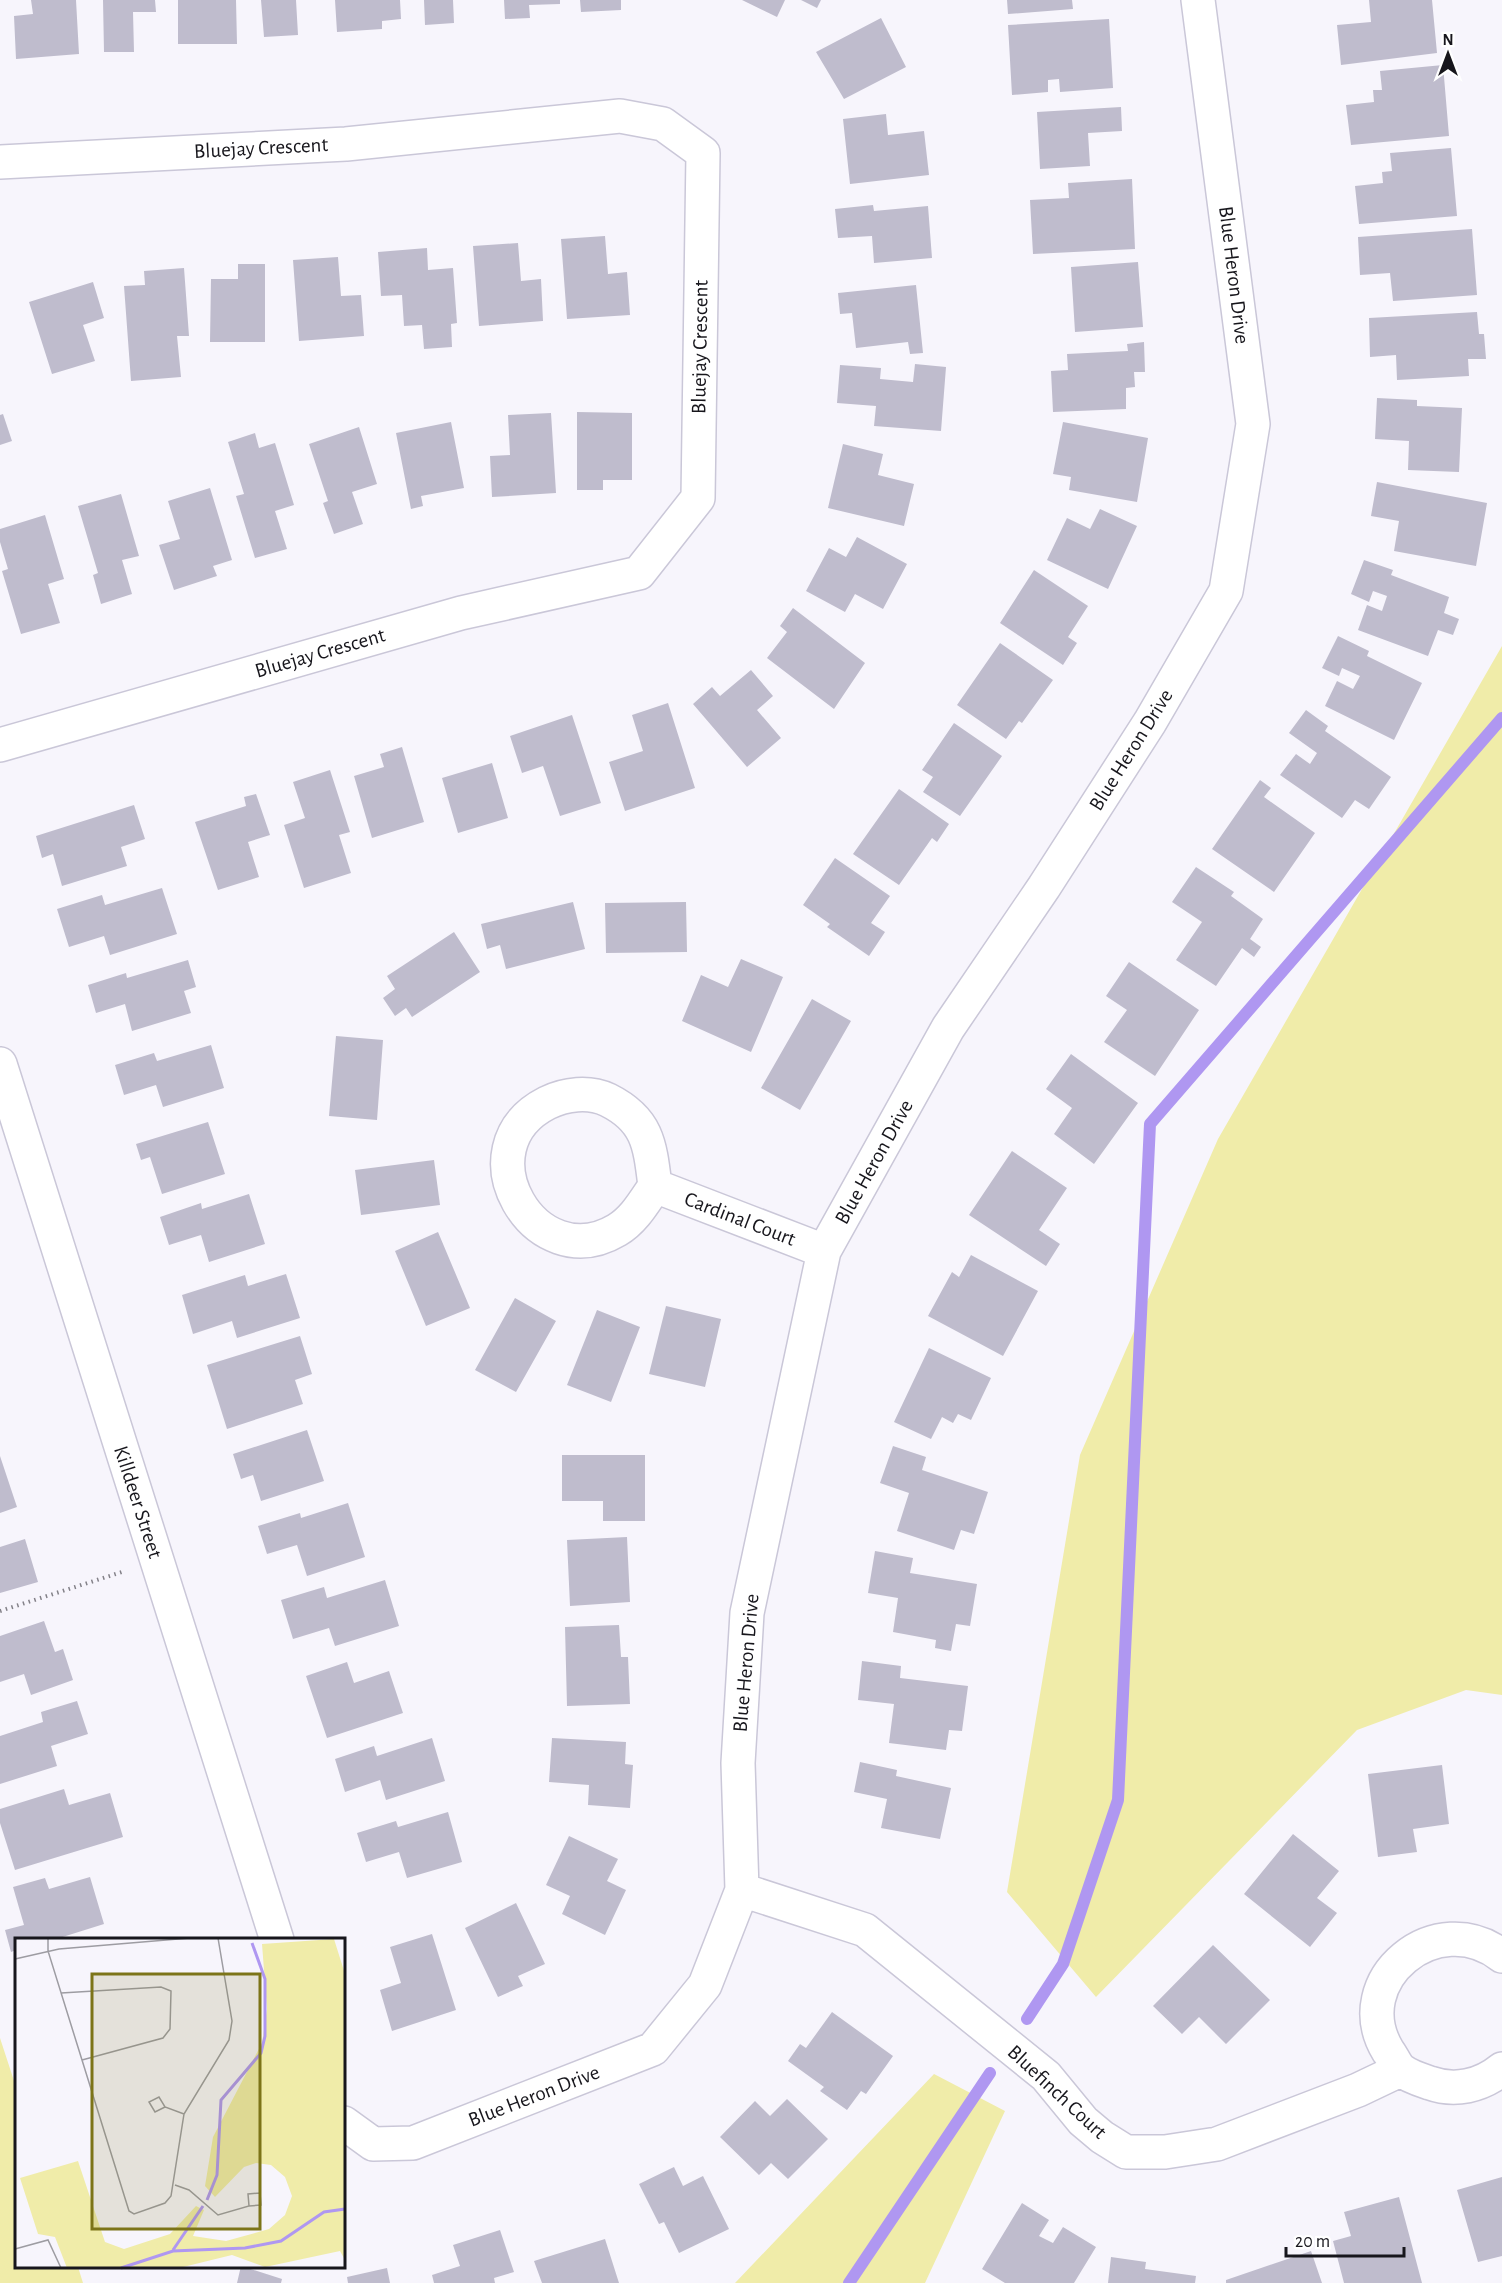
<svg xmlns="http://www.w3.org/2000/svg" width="1502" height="2283" viewBox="0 0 1502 2283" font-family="'Alegreya Sans',sans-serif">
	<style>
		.green { fill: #f0eca9 }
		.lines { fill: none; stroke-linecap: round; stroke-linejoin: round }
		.stream { stroke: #af97f1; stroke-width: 12 }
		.building { fill: #bfbccd }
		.street-casing { stroke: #cac7d8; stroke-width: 36 }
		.path { stroke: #838188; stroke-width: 4; stroke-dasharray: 1.5 4.5; stroke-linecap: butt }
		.street { stroke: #fff; stroke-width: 33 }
		.labels { text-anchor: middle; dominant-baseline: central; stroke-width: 4.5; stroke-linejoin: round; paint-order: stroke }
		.street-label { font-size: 21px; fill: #17161c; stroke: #fff }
		.inset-river { fill: none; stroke: #af97f1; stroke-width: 3 }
		.inset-road { fill: none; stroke: #9d9ca2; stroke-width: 1.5 }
		.view { fill: #7c7418; fill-opacity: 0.15; stroke: #7c7418; stroke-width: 3 }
		.inset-edge { fill: none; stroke: #17161c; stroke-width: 3 }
	</style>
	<rect width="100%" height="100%" fill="#f7f5fc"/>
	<!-- green -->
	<path class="green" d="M1502 646V1695L1466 1690 1357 1730 1096 1997 1007 1892 1080 1455 1218 1139Z
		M0 2038 16 2087V2266L78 2267 83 2283H0Z
		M934 2074 1005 2111 925 2283H735Z"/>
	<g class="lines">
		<!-- stream -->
		<path class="stream" d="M1027 2019 1063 1964 1118 1800 1150 1124 1502 718
			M849 2283 990 2073"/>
	</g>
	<!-- building -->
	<path class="building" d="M31 0H76L79 54 16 59 14 16 33 14Z
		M103 0H155L156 12H133L134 52H104Z
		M178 0H236L237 44H178Z
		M261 0H296L298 35 264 37Z
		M335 0H400L401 19 382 21V29L337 32Z
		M424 0H453L454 23 425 25Z
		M504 0H560V4L529 5 530 18 505 19Z
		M580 0H621V10L581 12Z
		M742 0H785L777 17Z
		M801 0H821L817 8Z
		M1007 0H1072L1073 9 1008 14Z
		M1369 0H1432L1437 53 1341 65 1337 25 1371 22Z
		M881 18 906 67 844 99 816 52Z
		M1109 19 1113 88 1060 92 1059 79 1048 80V92L1012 95 1008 25Z
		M1443 65 1449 136 1351 145 1346 105 1374 102 1373 90H1382L1380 71Z
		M1121 107 1122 131 1088 133 1090 166 1040 169 1037 112Z
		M886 114 888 135 924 131 929 175 850 184 843 119Z
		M1451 148 1457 216 1359 224 1355 186 1383 183 1382 172 1392 171 1390 153Z
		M1132 179 1135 249 1033 254 1030 200 1069 198 1068 183Z
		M873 205 874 211 928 206 932 258 874 263 872 236 838 238 835 209Z
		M1472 229 1477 295 1393 301 1390 273 1360 275 1358 237Z
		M605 236 608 274 627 272 630 315 567 319 561 239Z
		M518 243 521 281 541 279 543 321 479 326 473 246Z
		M427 248 428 270 453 268 457 323 451 324 452 347 424 349 422 325 404 326 402 295 381 296 378 252Z
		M338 257 341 296 361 295 364 336 299 341 293 260Z
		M1138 262 1143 327 1075 332 1071 267Z
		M238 264H265V342H210L211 279H238Z
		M184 268 189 336H177L181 377 131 381 124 286 145 285 144 271Z
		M93 282 104 318 83 325 95 361 52 374 29 302Z
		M916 285 923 353 910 354 908 342 856 348 852 313 840 314 838 293Z
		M1477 312 1479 334H1484L1486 359H1468L1469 376 1397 380 1396 355 1370 357 1369 318Z
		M1144 342 1145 372H1134L1135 387 1126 388V409L1053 412 1051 371 1068 370 1067 354 1128 351 1127 344Z
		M915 364 946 367 941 431 874 426 876 406 837 403 840 365 881 368 880 379 913 382Z
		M1377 398 1417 400V406L1462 408 1459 472 1408 470 1409 441 1375 439Z
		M577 412 632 413V480H603V490H577Z
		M551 413 556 493 492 497 490 456 510 455 508 415Z
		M3 414 12 441 0 445V415Z
		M451 422 464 488 421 496 423 506 411 509 396 433Z
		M1063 422 1148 438 1137 502 1069 490 1071 477 1053 474Z
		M359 427 377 484 352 492 363 524 334 534 323 503 328 501 309 444Z
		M255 433 259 448 275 443 294 505 275 511 287 549 255 558 236 496 244 494 228 442Z
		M843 444 883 454 878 475 914 484 904 526 828 508Z
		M1377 482 1487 503 1476 566 1394 551 1399 521 1371 516Z
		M210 488 232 560 213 566 217 576 174 590 159 545 180 539 168 501Z
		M121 494 139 556 122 560 132 594 101 604 93 575 98 573 78 506Z
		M1100 509 1137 526 1108 589 1047 560 1067 518 1090 529Z
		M45 515 64 579 48 584 60 623 21 634 2 571 8 569 0 542V529Z
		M857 537 907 564 883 609 855 594 845 612 806 591 829 548 846 557Z
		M1364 560 1393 570 1391 575 1449 597 1444 613 1459 619 1453 635 1438 630 1428 656 1358 630 1367 605 1382 611 1387 596 1373 591 1369 602 1351 594Z
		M1034 570 1088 606 1068 637 1077 643 1063 665 1000 623Z
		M793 608 865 663 834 709 767 658 787 632 780 626Z
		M1338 636 1369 651 1367 656 1422 683 1394 740 1325 706 1337 681 1353 689 1360 676 1342 668 1339 676 1322 668Z
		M1000 643 1053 680 1022 723 1019 721 1006 739 957 705Z
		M751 670 773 696 757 710 781 738 747 767 693 704 712 687 720 696Z
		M668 703 695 788 625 811 609 762 643 751 632 715Z
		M1306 710 1328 726 1325 731 1391 777 1369 809 1355 800 1342 818 1280 775 1296 754 1310 764 1317 753 1289 733Z
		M572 715 601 803 560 816 543 766 522 773 510 736Z
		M954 723 1002 756 960 816 923 792 933 777 922 770Z
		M402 747 424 822 372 838 354 776 384 767 380 754Z
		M492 763 508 818 458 833 442 778Z
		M330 770 350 832 339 835 351 873 304 888 284 825 305 818 293 782Z
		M1260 780 1271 788 1264 797 1315 833 1274 892 1212 849Z
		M899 789 949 824 937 842 932 838 899 885 853 854Z
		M256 794 270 835 248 842 259 877 218 890 195 822 246 806 244 797Z
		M134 805 145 839 121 847 127 866 62 886 53 854 42 858 36 836Z
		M835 858 890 896 871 923 885 932 869 956 827 927 830 924 803 905Z
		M1196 867 1234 892 1231 896 1263 919 1250 939 1261 947 1254 957 1242 948 1216 986 1176 960 1202 922 1172 902Z
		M162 888 177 934 110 955 104 936 69 947 57 909 102 895 105 905Z
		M573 902 585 949 506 969 500 945 487 949 481 924Z
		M686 902 687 952 606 953 605 903Z
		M454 932 480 972 412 1017 406 1008 395 1016 383 998 395 989 387 976Z
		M741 959 783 977 751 1052 682 1021 701 975 728 987Z
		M188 960 196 987 184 991 191 1013 132 1031 125 1004 96 1013 88 985 126 973 127 978Z
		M1129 962 1199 1010 1155 1076 1104 1042 1127 1010 1106 996Z
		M812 999 851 1021 800 1110 761 1088Z
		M336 1036 383 1040 377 1120 329 1116Z
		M211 1045 224 1088 163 1107 156 1085 124 1095 115 1065 154 1053 157 1061Z
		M1071 1054 1138 1103 1094 1164 1054 1134 1072 1108 1046 1089Z
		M208 1122 225 1174 162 1194 150 1157 141 1160 136 1144Z
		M1012 1151 1067 1188 1039 1230 1060 1244 1046 1266 969 1215Z
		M434 1160 440 1205 361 1215 355 1170Z
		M249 1194 265 1244 209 1262 201 1235 169 1245 160 1217 201 1203 202 1209Z
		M438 1232 470 1308 426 1326 395 1251Z
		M971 1255 1038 1291 1003 1356 928 1316 952 1272 959 1277Z
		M286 1274 300 1318 237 1338 232 1321 193 1334 182 1295 245 1275 248 1286Z
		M515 1298 556 1321 516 1392 475 1370Z
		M666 1306 721 1319 705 1387 649 1374Z
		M597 1310 640 1327 611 1402 567 1385Z
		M300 1336 312 1374 295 1380 303 1404 227 1429 207 1365Z
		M929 1348 991 1378 971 1420 958 1414 953 1423 942 1417 931 1439 894 1422Z
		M307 1430 324 1481 261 1501 253 1475 241 1479 233 1454Z
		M893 1446 926 1457 922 1470 988 1492 974 1534 961 1530 954 1550 897 1531 909 1493 880 1483Z
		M562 1455H645V1521H603V1501H562Z
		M0 1456 17 1507 0 1513Z
		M348 1503 365 1557 307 1576 297 1545 267 1554 258 1526 300 1513 301 1518Z
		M627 1537 630 1602 570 1606 567 1540Z
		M25 1539 38 1582 0 1593V1547Z
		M875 1551 913 1558 910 1573 977 1584 970 1626 956 1624 951 1651 935 1648 936 1640 893 1632 898 1598 868 1593Z
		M385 1580 399 1626 335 1646 329 1628 293 1639 281 1600 324 1587 327 1598Z
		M44 1621 55 1652 63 1649 73 1680 31 1695 24 1674 0 1682V1636Z
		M619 1625 621 1657H628L630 1704 567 1706 565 1627Z
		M862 1661 901 1666 900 1678 968 1686 962 1731 949 1730 946 1750 889 1743 894 1704 858 1700Z
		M347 1662 354 1683 389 1671 403 1713 327 1738 306 1676Z
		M77 1701 88 1734 51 1746 57 1766 0 1784V1736L43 1722 41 1712Z
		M432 1738 445 1781 386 1800 380 1780 345 1792 335 1759 374 1746 377 1756Z
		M552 1738 626 1742 625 1764 633 1765 630 1808 588 1805 589 1785 549 1782Z
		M860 1762 897 1770 896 1776 951 1788 940 1839 881 1828 887 1799 854 1792Z
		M1442 1765 1449 1824 1413 1829 1417 1852 1378 1857 1368 1774Z
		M64 1789 69 1805 110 1793 123 1837 15 1870 0 1823V1809Z
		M448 1812 462 1862 407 1878 399 1852 366 1862 357 1833 396 1821 398 1827Z
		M1293 1834 1339 1871 1317 1898 1337 1913 1310 1947 1244 1894Z
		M569 1836 618 1859 607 1881 626 1890 605 1935 562 1914 570 1896 546 1885Z
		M90 1877 104 1924 53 1940H16V1950L11 1952 5 1930 24 1925 13 1887 45 1878 49 1889Z
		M516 1903 545 1964 518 1976 523 1986 498 1997 465 1928Z
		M432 1934 456 2010 392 2031 380 1990 401 1983 390 1947Z
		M1213 1945 1270 2000 1226 2044 1199 2017 1182 2034 1153 2006Z
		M832 2012 893 2056 866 2094 861 2091 847 2110 820 2091 824 2087 788 2061 800 2044 806 2048Z
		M787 2099 828 2139 788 2179 771 2163 759 2175 720 2137 755 2101 770 2116Z
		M674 2167 683 2186 703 2176 729 2229 679 2253 664 2222 659 2224 639 2184Z
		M1502 2177V2256L1478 2262 1457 2190Z
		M1399 2197 1422 2283H1344L1333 2241 1351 2236 1344 2212Z
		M1022 2203 1049 2220 1039 2236 1053 2243 1063 2227 1096 2247 1074 2283H1005L982 2269Z
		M500 2230 514 2272 494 2278 495 2283H434L432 2275 460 2266 453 2245Z
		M605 2239 619 2283H542L534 2261Z
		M1311 2251 1322 2283H1226V2280Z
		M1111 2257 1146 2262 1145 2269 1196 2276 1195 2283H1108Z
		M241 2266 282 2279 281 2283H237Z
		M387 2268 390 2283H348L347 2277Z"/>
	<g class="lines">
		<defs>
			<path id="street" d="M0 162 346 144 620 116 663 124 703 153 698 498 639 573 461 613 0 745
				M0 1064 277 1940
				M655 1186C644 1202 634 1220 617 1230 535 1279 459 1148 547 1103 565 1094 589 1091 608 1100 648 1120 650 1145 655 1186L824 1251
				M742 1890 865 1930 1046 2076 1083 2121 1102 2137 1126 2152H1165L1217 2144 1358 2090 1400 2070
				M1502 1956C1437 1905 1345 1980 1388 2051 1392 2056 1396 2066 1401 2070 1408 2076 1421 2080 1430 2083 1455 2092 1481 2086 1502 2069
				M344 2123 373 2144 413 2143 653 2049 705 1985 742 1890 738 1763 747 1613 824 1251 948 1028 1044 887 1150 722 1226 591 1253 424 1198 0"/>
		</defs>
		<!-- street casing -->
		<use href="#street" class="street-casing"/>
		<!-- path -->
		<path class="path" d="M0 1611 122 1572"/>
		<!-- street -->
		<use href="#street" class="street"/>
	</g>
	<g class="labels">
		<!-- street labels -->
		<g class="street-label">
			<text transform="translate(261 148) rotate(-3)">Bluejay Crescent</text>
			<text transform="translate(1234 275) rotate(83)">Blue Heron Drive</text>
			<text transform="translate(700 347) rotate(-89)">Bluejay Crescent</text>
			<text transform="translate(320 653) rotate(-16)">Bluejay Crescent</text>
			<text transform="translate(1131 750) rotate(-58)">Blue Heron Drive</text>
			<text transform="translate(874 1162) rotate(-61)">Blue Heron Drive</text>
			<text transform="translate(740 1219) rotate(21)">Cardinal Court</text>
			<text transform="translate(138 1502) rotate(72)">Killdeer Street</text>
			<text transform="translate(746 1663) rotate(-85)">Blue Heron Drive</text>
			<text transform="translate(1057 2092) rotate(43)">Bluefinch Court</text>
			<text transform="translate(534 2096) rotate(-21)">Blue Heron Drive</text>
		</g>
	</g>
	<!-- overview -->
	<g transform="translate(15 1938)">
		<rect width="330" height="330" fill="#f7f5fc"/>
		<path d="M319 1 330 36V322L325 313 250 329 217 317 164 330H52L40 299 23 296 5 240 63 223 90 304 109 311 155 296 181 268 189 272 178 298 211 303 254 291 270 277 277 258 270 239 256 227 241 225 229 229 200 259 190 248 198 199 247 105 252 71 247 6Z" fill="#f0eca9"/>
		<path class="inset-river" d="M192 262 202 237 206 162 246 115 250 98V41L237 5M158 312 188 268M106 330 158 313 230 310 266 303 309 274 330 271"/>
		<path class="inset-road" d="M33 0V13L67 122 114 273 119 276 150 265 156 258 169 176 214 102 217 83 203 0M0 21 44 11 175 0M46 55 146 49 156 53 155 91 148 100 67 122M150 169 140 174 134 164 144 159 150 169 169 176M160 247 174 252 203 277 234 268 233 256 245 255 246 267 234 268M0 311 33 302 46 330"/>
		<path class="view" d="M77 36H245V291H77Z"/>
		<rect width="330" height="330" class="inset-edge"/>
	</g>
	<!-- north arrow -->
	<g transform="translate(1448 54)" stroke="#ffffff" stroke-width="4.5" paint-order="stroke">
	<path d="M0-4.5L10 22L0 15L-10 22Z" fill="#17161c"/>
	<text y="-9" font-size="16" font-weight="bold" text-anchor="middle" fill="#17161c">N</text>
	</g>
	<!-- scale -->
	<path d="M1286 2247v9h118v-9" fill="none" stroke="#17161c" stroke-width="3"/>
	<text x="1295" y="2247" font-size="18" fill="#17161c" stroke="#ffffff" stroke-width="4.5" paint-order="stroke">20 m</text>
</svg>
